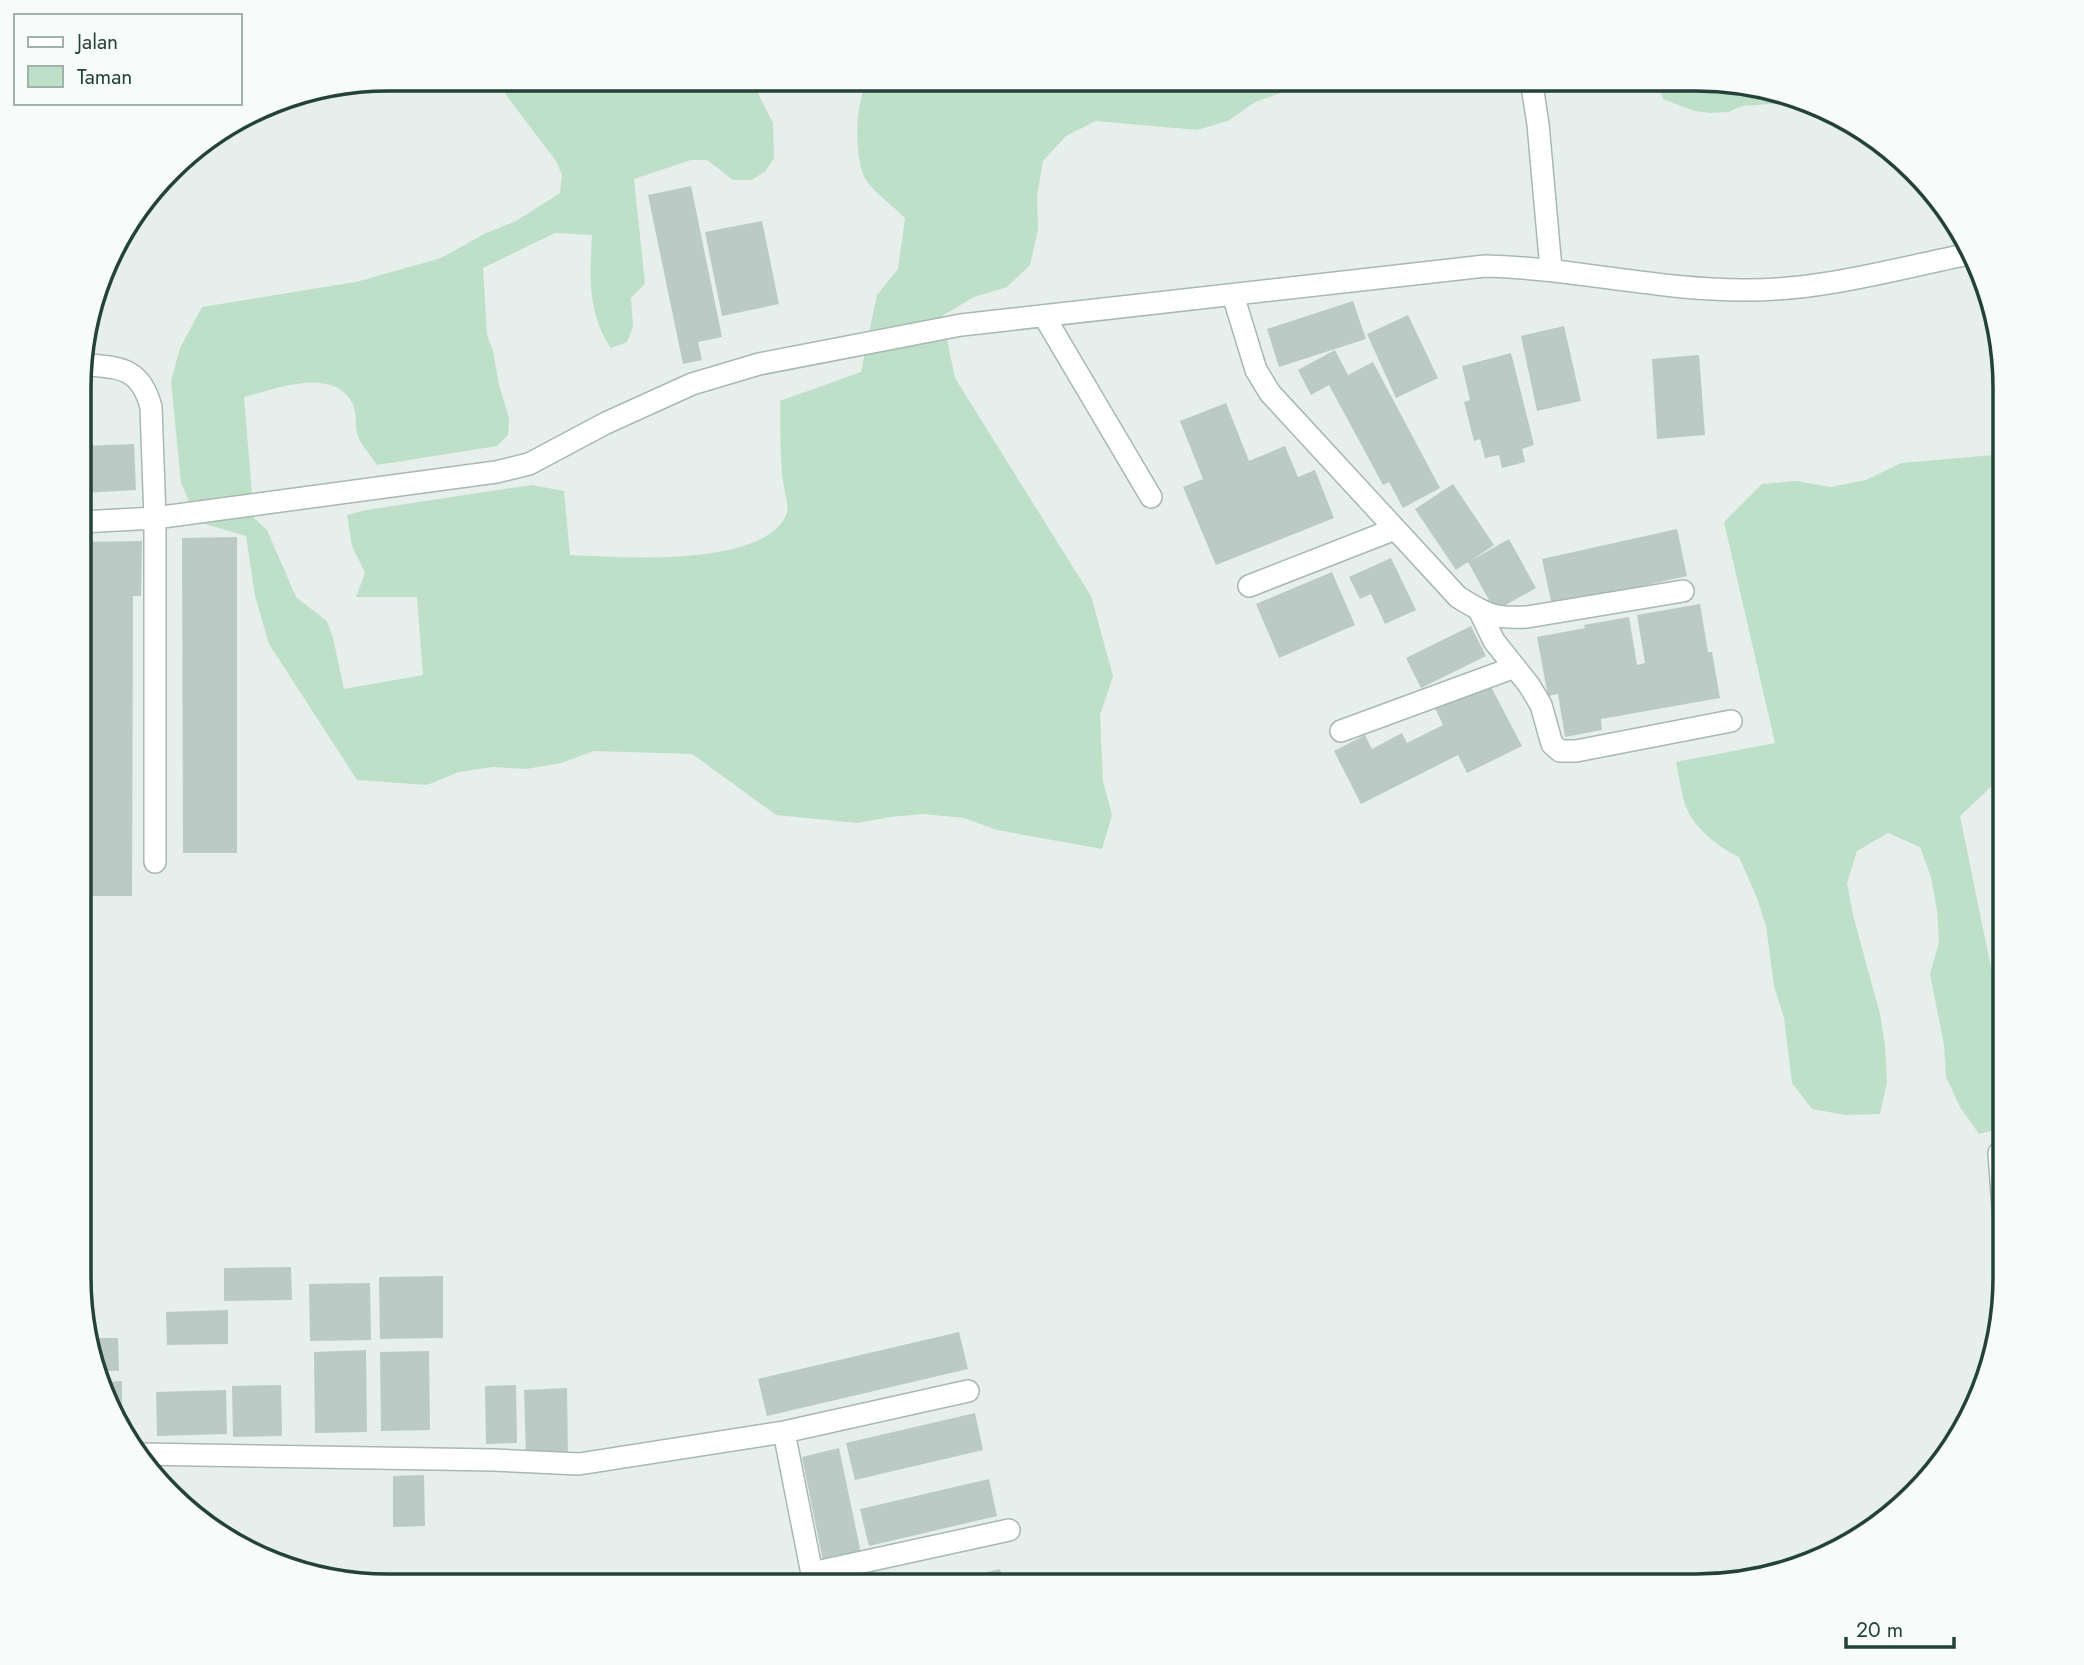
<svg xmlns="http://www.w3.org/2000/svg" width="2084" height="1665" viewBox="0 0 2084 1665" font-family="Jost,sans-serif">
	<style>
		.green { fill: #bfe0c8 }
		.building { fill: #bbcac4 }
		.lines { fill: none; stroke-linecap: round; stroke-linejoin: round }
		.minor-casing { stroke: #a8b8b2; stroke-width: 24 }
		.minor { stroke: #fff; stroke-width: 21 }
		.rim { fill: none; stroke: #24423a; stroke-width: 3.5 }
	</style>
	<rect width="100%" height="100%" fill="#e6efeb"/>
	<!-- green -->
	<path class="green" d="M503 79H753V84L773 123 774 158 765 172 751 180H733L707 160H691L634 179 645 284 631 298 633 327 627 342 611 348C587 313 590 276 592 235L555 233 483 268 487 335 493 351 499 385 509 418 508 435 497 446 377 465C371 456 360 444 357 433 355 422 357 410 351 401 330 366 273 390 244 397L254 518 267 530 296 597 327 621 333 638 344 689 423 675 417 597H356L365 573 352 546 347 515 366 510 532 485 564 491 570 555C620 557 765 569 787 513 789 506 785 495 784 487 779 459 781 430 780 401L861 372 877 295 898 269 905 218C894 207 874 192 866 180 853 159 855 98 869 79H1320L1255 102 1228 121 1197 130 1096 121 1066 136 1043 161 1037 196 1038 230 1030 265 1007 287 974 297 942 316 955 378 1091 596 1113 676 1100 715 1103 781 1112 815 1102 849 997 830 964 818 924 814 890 817 857 823 776 815 692 754 594 751 561 763 526 769 493 767 459 772 427 785 357 780 269 644 255 596 246 536 198 522 181 483 171 381 180 348 202 307 356 282 441 258 486 233 516 221 560 193 562 175 556 161 506 95Z
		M1657 79H1716L1809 101 1743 106 1728 112 1711 113 1694 111 1663 99Z
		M2005 454V791L1992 786 1960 816 2005 1036V1127L1979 1134 1960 1107 1946 1077 1944 1045 1930 974 1939 942 1937 910 1931 877 1920 847 1888 833 1857 851 1847 883 1853 915 1880 1014 1885 1046 1887 1082 1880 1114 1845 1115 1812 1109 1792 1083 1784 1018 1774 986 1766 926 1757 898 1739 857C1718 847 1695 829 1686 807 1681 793 1679 776 1676 762L1775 743 1724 522 1762 484 1796 481 1831 487 1866 480 1901 463Z"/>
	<!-- building -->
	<path class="building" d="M691 186 722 337 698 342 702 360 683 364 648 195Z
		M762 221 779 304 722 316 705 232Z
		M1353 301 1366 339 1279 367 1267 329Z
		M1408 315 1438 378 1396 398 1367 334Z
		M1564 326 1581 401 1537 411 1521 336Z
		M1335 350 1348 375 1373 362 1440 488 1403 508 1389 482 1383 485 1329 385 1311 395 1298 370Z
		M1511 353 1534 445 1522 449 1525 462 1502 468 1499 455 1485 458 1480 439 1474 441 1464 402 1470 400 1462 366Z
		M1699 355 1705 435 1657 439 1652 359Z
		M1226 403 1249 461 1285 446 1298 477 1315 470 1334 518 1216 565 1183 487 1203 479 1180 421Z
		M134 444 136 490 81 493V446Z
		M1453 484 1494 545 1472 560 1509 539 1536 588 1495 611 1468 562 1456 570 1415 509Z
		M1677 529 1687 576 1552 606 1542 559Z
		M237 537V853H183L182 538Z
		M142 541 141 596H133L132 896H80L81 542Z
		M1391 558 1416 610 1385 624 1371 594 1360 599 1349 577Z
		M1332 572 1355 625 1279 658 1256 604Z
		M1700 604 1708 652H1712L1720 698 1601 719 1602 730 1565 737 1558 694 1548 696 1537 637 1585 628 1584 625 1629 617 1637 665 1645 663 1637 615Z
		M1471 626 1486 656 1421 688 1406 658Z
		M1488 681 1522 746 1467 773 1458 755 1361 804 1334 751 1365 735 1372 749 1402 733 1407 743 1443 725 1435 708Z
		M291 1267 292 1300 224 1301V1268Z
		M443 1276V1338L380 1339 379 1277Z
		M370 1283 371 1340 310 1341 309 1284Z
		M228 1310V1344L167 1345 166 1312Z
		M959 1332 968 1369 767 1416 758 1379Z
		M90 1338H118L119 1371H99Z
		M366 1350 367 1432 315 1433 314 1352Z
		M429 1351 430 1430 381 1431 380 1352Z
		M122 1381V1429L111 1414 102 1382Z
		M281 1385 282 1436 233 1437 232 1386Z
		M516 1385 517 1443 486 1444 485 1386Z
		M567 1388 568 1456 526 1457 524 1390Z
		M226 1390 227 1434 157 1436 156 1392Z
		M975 1413 983 1450 855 1480 846 1443Z
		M839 1448 861 1553 823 1561 802 1457Z
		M424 1475 425 1526 393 1527V1476Z
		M989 1479 997 1516 869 1546 860 1509Z
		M1000 1569 1004 1586H933V1585Z"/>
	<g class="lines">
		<defs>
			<path id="minor" d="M1531 79 1538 124 1551 269
				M1233 295 1256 370 1270 393 1458 597C1485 614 1494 619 1527 617L1683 591
				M1044 316 1151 497
				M81 364C119 368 140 366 151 407L155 518V862
				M81 522 155 518 496 472 529 464 606 423 692 384 759 364 961 325 1485 266C1572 268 1657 290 1744 290 1821 291 1899 268 1974 253
				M1249 586 1395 529
				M1480 612 1494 641 1529 685 1541 705 1552 744 1560 751H1576L1731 721
				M1341 731 1515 667
				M1999 1153 2005 1234
				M784 1432 814 1584
				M141 1454 494 1460 579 1464 784 1432 968 1391
				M812 1573 1009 1530"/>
		</defs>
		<!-- minor casing -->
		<use href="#minor" class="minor-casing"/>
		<!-- minor -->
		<use href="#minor" class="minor"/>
	</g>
	<!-- crop -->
	<path d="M0 0H2084V1665H0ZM388 91H1696A297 297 0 0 1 1993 388V1277A297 297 0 0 1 1696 1574H388A297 297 0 0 1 91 1277V388A297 297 0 0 1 388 91Z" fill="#f7fbf9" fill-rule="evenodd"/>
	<path class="rim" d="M388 91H1696A297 297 0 0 1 1993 388V1277A297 297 0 0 1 1696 1574H388A297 297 0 0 1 91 1277V388A297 297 0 0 1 388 91Z"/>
	<!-- legend -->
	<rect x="14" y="14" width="228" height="91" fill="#f7fbf9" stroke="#a3b1ad" stroke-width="2"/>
	<rect x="28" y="37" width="35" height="10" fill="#ffffff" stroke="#a3b1ad" stroke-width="2"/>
	<text x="77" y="49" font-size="21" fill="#24423a">Jalan</text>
	<rect x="28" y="66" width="35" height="21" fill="#bfe0c8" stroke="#a3b1ad" stroke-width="2"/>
	<text x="77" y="84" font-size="21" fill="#24423a">Taman</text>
	<!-- scale -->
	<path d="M1846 1637v10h108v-10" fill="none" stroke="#24423a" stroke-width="3.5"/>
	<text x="1856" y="1637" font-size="21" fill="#24423a" stroke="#f7fbf9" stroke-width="5" paint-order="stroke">20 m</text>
</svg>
